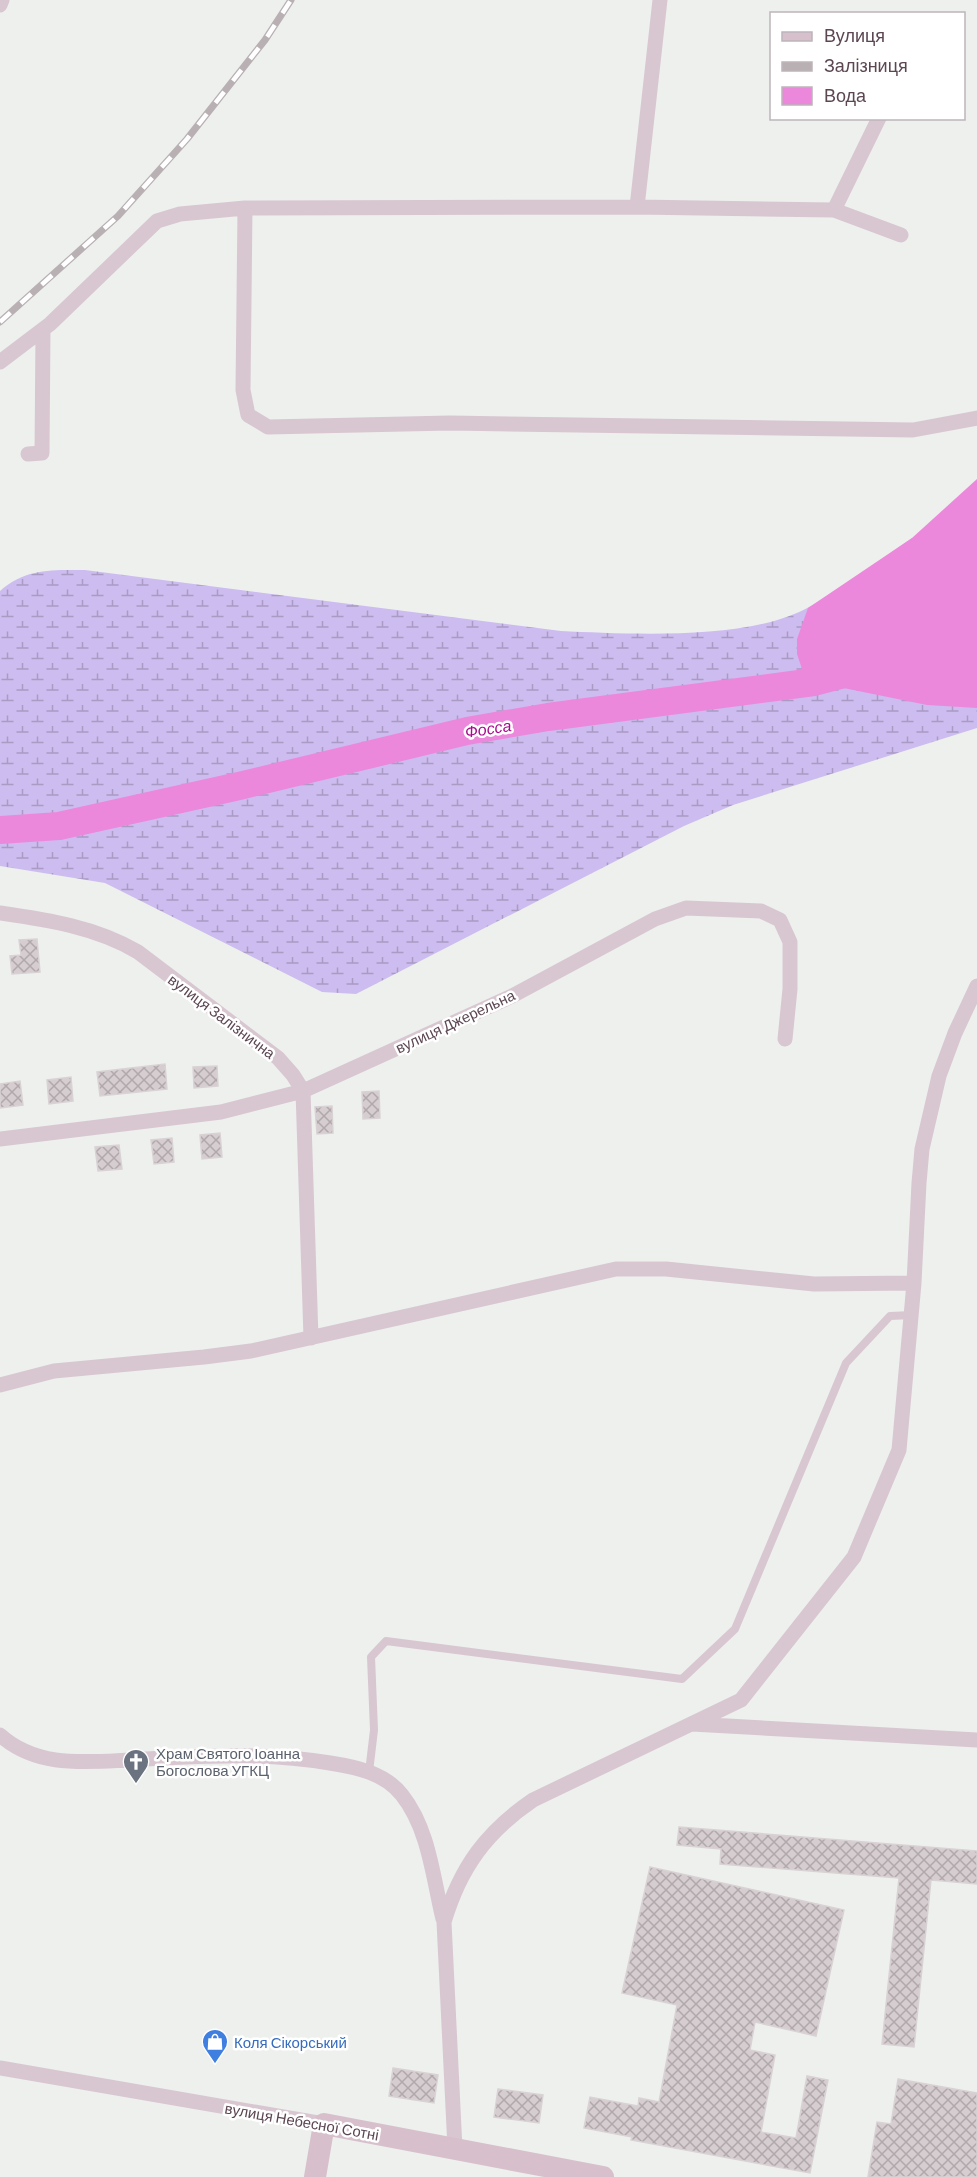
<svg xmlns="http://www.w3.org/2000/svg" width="977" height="2177" viewBox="0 0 977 2177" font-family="Barlow,sans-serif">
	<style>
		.wetland { fill: url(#wetland-marsh) }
		.water { fill: #ec88db }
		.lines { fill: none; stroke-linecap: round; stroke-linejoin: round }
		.river { stroke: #ec88db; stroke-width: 28 }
		.building { fill: url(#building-cross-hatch); stroke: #d9d2d4; stroke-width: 1.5 }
		.lane { stroke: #d8c7d1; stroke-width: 8 }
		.street { stroke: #d8c7d1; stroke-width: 15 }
		.secondary { stroke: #d7c0cc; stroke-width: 22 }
		.rail-casing { stroke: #b8b0b3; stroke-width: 7 }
		.rail { stroke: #fff; stroke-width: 4.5; stroke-dasharray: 14; stroke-linecap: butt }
		.labels { text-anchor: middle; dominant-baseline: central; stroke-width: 5; stroke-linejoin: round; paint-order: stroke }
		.street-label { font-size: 15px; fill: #5b4652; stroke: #fff }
		.worship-label { font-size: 15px; fill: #5b616d; stroke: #fff; text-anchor: start }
		.shop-label { font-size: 15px; fill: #366cbe; stroke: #fff; text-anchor: start }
		.water-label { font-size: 16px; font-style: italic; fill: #a80c8e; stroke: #fff }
	</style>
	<defs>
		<pattern id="wetland-marsh" width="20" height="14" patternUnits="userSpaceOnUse" patternTransform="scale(1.5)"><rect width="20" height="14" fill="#cdbcef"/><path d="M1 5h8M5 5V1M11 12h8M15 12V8" fill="none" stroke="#a99bc4"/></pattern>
		<pattern id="building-cross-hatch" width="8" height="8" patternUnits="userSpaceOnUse" patternTransform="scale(1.5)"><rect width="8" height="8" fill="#d6cdd0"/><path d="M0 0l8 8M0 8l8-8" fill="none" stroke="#b1a8ab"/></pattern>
	</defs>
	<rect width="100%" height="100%" fill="#eef0ee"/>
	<!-- wetland -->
	<path class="wetland" d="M912 538 977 659V728L733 805 684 826 356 994 322 992 105 883 0 866V591C26 568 52 570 85 570L561 631C630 634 749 641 809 607 845 587 878 561 912 538Z"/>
	<!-- water -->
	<path class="water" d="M977 479V708L927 705 814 682 802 669 797 654V639L808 608 912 538Z"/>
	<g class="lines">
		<!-- river -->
		<path class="river" d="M0 830 59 826 239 786 467 731 548 717 814 682 852 672"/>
	</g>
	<!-- building -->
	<path class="building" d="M37 939 40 972 12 974 10 956 21 955 19 940Z
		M165 1064 167 1089 100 1096 97 1072Z
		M217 1066 218 1086 194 1088 193 1067Z
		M71 1077 73 1101 49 1104 47 1080Z
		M20 1081 23 1105 0 1108V1084Z
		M379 1091 380 1118 363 1119 362 1092Z
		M332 1106 333 1133 317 1134 315 1107Z
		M220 1133 222 1157 202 1159 200 1135Z
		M172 1138 174 1162 154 1164 151 1140Z
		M119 1145 122 1169 98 1171 95 1147Z
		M679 1827 977 1851V1884L931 1880 914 2047 882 2044 899 1878 720 1864 721 1849 677 1845Z
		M650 1867 844 1910 816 2036 755 2022 750 2050 775 2055 761 2132 796 2138 807 2076 828 2080 810 2173 631 2140 632 2137 584 2128 590 2097 638 2106 639 2098 659 2102 677 2005 622 1993Z
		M393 2068 438 2075 434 2103 389 2096Z
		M898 2079 977 2093V2177H868L877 2122 891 2124Z
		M498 2089 543 2095 539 2123 494 2117Z"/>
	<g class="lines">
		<!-- lane -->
		<path class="lane" d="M369 1772 374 1730 371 1657 386 1641 682 1679 735 1629 846 1363 890 1316 912 1315"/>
		<!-- street -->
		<path class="street" d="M0 5 2 0
			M637 207 834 210 879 118
			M245 208 243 390 248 415 268 427 450 423 913 430 977 418
			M834 210 901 235
			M0 362 50 324 157 221 180 214 245 208 637 207 660 0
			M28 454 42 453 43 330
			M0 913C48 920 96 927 138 952L278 1058 293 1075 303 1091 311 1338
			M0 1139 221 1112 303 1091 512 996 655 919 686 908 761 911 780 920 790 942V989L785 1039
			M0 1385 54 1371 204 1357 251 1351 616 1269H666L814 1284 914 1283
			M692 1724 977 1740
			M0 1735C37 1768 84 1762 130 1760 162 1758 194 1756 225 1756 260 1755 295 1757 330 1763 356 1767 385 1773 402 1795 429 1829 433 1878 443 1919
			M0 2068 324 2124
			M455 2149 444 1922C460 1868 486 1832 533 1800L741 1700 854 1557 899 1450 914 1283 919 1183 922 1149 939 1076 955 1033 977 986"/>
		<!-- secondary -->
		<path class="secondary" d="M315 2177 324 2124 603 2177"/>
		<defs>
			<path id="rail" d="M0 322 118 216 187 139 265 40 291 0"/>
		</defs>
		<!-- rail casing -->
		<use href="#rail" class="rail-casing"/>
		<!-- rail -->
		<use href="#rail" class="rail"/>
	</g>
	<!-- icons -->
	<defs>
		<symbol id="church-pin" viewBox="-11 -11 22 30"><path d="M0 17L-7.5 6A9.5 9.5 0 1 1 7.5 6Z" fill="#6b7280" stroke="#fff"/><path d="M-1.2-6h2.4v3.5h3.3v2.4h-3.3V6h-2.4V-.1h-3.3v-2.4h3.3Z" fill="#fff"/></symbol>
		<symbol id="shop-pin" viewBox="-11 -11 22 30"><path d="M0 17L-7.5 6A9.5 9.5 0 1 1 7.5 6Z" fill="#3f7fe0" stroke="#fff"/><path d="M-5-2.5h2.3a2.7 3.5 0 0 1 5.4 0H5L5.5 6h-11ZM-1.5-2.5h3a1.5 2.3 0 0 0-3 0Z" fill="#fff"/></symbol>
	</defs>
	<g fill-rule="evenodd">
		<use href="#church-pin" x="121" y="1747" width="30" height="40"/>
		<use href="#shop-pin" x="200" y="2027" width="30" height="40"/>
	</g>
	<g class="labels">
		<!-- street labels -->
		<g class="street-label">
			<text transform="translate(222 1016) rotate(37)">вулиця Залізнична</text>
			<text transform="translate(455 1021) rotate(-25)">вулиця Джерельна</text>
			<text transform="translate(302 2121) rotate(10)">вулиця Небесної Сотні</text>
		</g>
		<!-- worship labels -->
		<g class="worship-label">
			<text x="156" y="1753">Храм Святого Іоанна<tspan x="156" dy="17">Богослова УГКЦ</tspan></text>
		</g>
		<!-- shop labels -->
		<g class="shop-label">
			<text x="234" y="2042">Коля Сікорський</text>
		</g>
		<!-- water labels -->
		<g class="water-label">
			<text transform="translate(488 728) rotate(-9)">Фосса</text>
		</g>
	</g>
	<!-- legend -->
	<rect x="770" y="12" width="195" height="108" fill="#ffffff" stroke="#bdb5ba" stroke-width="1.5"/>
	<rect x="782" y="32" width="30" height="9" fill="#d7c0cc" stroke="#bdb5ba" stroke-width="1.5"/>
	<text x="824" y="42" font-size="18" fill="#5b4652">Вулиця</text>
	<rect x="782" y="62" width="30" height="9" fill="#b8b0b3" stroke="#bdb5ba" stroke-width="1.5"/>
	<text x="824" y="72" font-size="18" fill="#5b4652">Залізниця</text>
	<rect x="782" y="87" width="30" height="18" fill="#ec88db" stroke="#bdb5ba" stroke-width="1.5"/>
	<text x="824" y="102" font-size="18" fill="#5b4652">Вода</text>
</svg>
